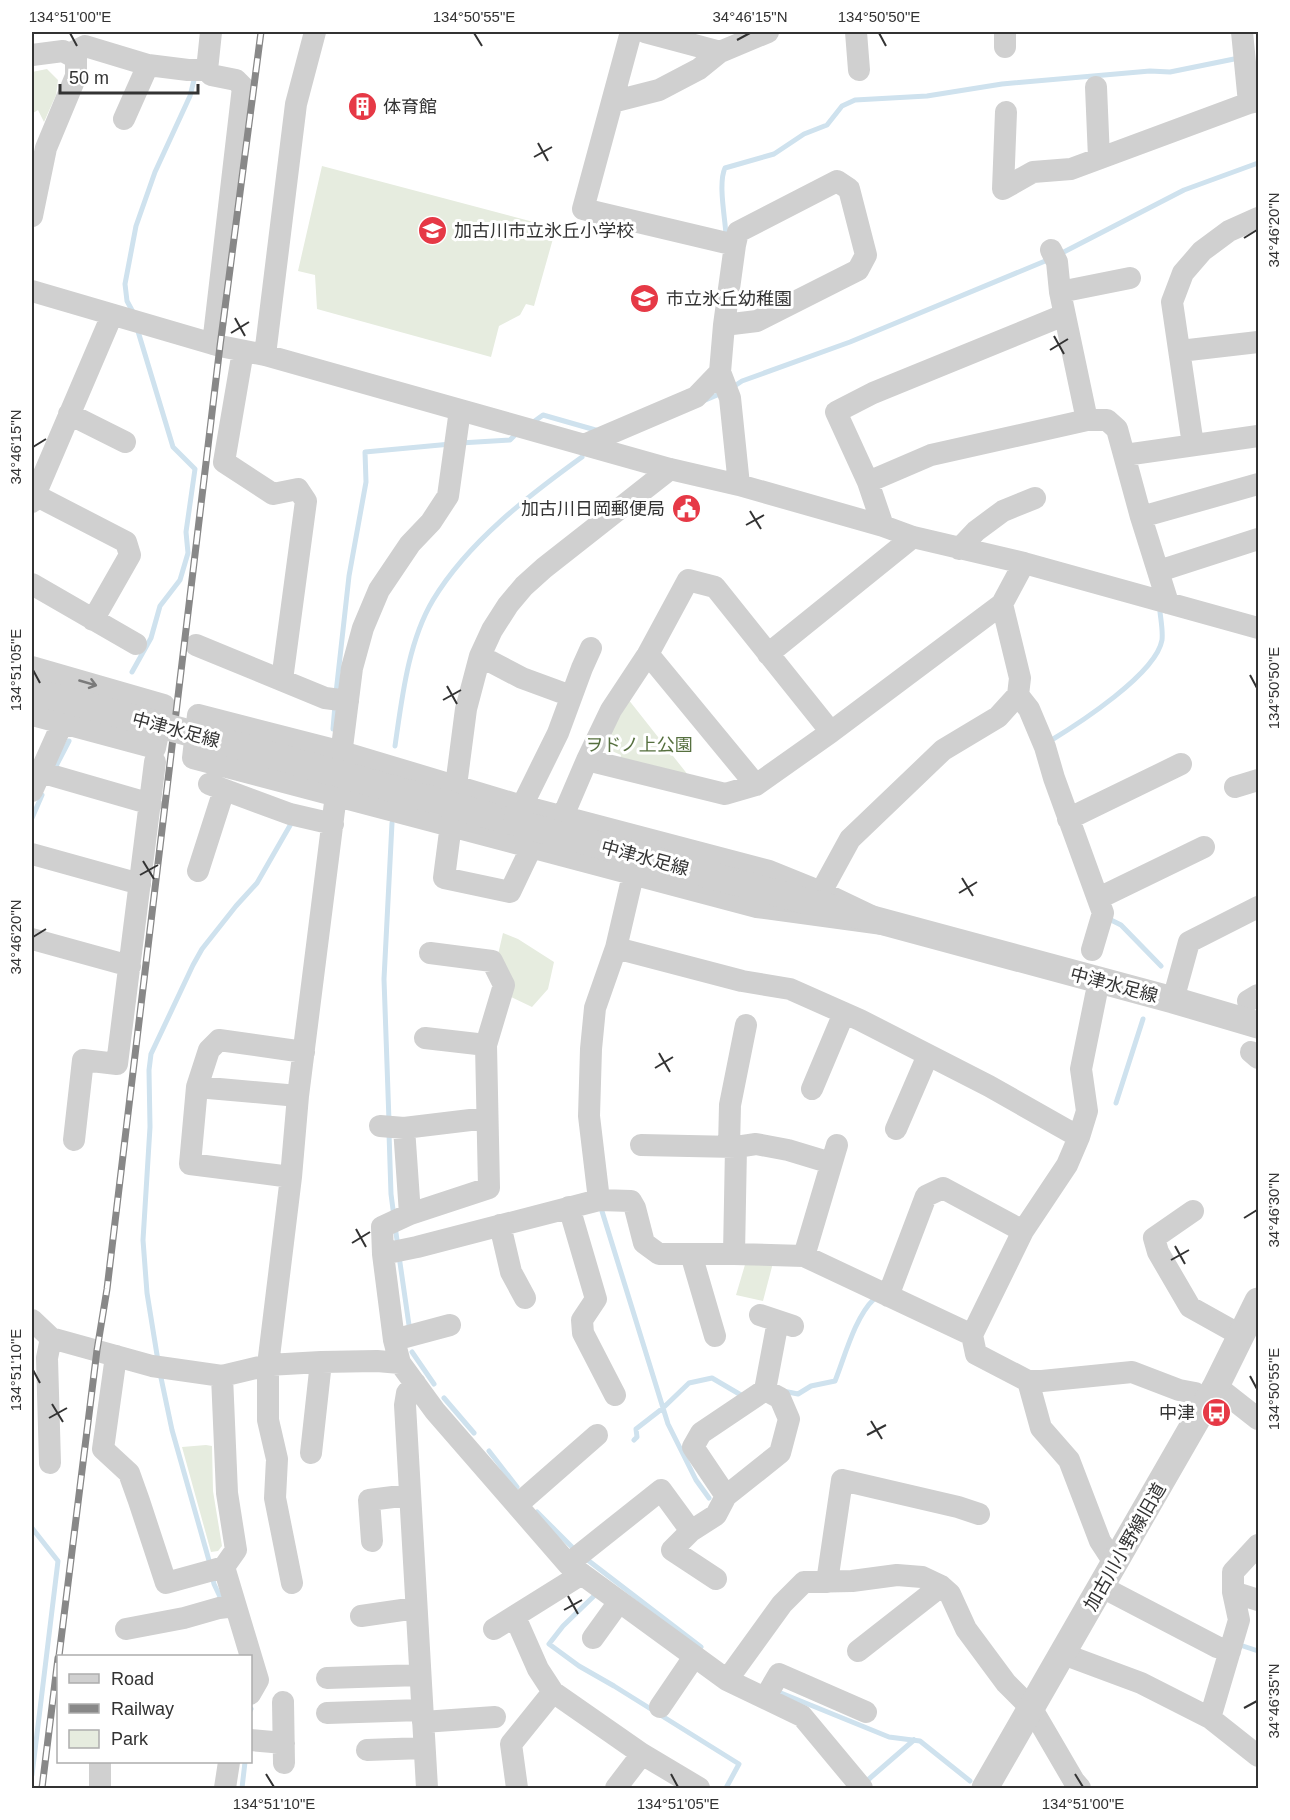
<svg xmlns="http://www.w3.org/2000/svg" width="1290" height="1820" viewBox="0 0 1290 1820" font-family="Arial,'Noto Sans JP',sans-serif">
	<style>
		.green { fill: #e6ecdf }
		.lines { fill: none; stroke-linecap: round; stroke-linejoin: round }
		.stream { stroke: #cfe2ee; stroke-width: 5 }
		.minor { stroke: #d0d0d0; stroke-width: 22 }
		.tertiary { stroke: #d0d0d0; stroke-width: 27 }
		.rail-casing { stroke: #888; stroke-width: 7 }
		.rail { stroke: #fff; stroke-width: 4.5; stroke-dasharray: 14; stroke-linecap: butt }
		.tertiary-bridge { stroke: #d0d0d0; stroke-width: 27 }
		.oneway { stroke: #7a7a7a }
		.ticks { fill: none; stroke: #333; stroke-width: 2 }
		.labels { text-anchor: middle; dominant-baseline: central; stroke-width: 6; stroke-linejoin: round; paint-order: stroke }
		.poi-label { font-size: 18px; fill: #333; stroke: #fff; text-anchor: start }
		.street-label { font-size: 18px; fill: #333; stroke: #fff }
		.park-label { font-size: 18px; fill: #56703f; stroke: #fff }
		.neatline { fill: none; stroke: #333; stroke-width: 2 }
		.ticks-label { font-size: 15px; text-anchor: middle; fill: #333 }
	</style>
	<rect width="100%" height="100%" fill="#fff"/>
	<!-- green -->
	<path class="green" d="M47 69 58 80 56 95 44 122 38 110 33 113 32 111V72Z
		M322 166 556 228 534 306 526 304 520 315 499 326 491 357 317 309 315 275 298 271Z
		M628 699 692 780 620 760 621 755 612 751 615 739 608 736Z
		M503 933 518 939 554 962 548 989 532 1007 509 996 497 959Z
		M747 1258 774 1259 763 1301 736 1295Z
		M206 1445 212 1446 213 1491 222 1546 218 1551 211 1552 182 1447Z"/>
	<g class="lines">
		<!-- stream -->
		<path class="stream" d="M726 235C725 217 718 183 725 168L774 154 804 134 827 125 842 106 855 100 927 96 1002 84 1150 71 1170 72 1239 58
			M1058 255 1184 190 1258 163
			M134 314 127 301 125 284 136 226 155 172 190 96 195 76
			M733 387 742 381 850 342 1050 259
			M703 401 722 393
			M532 423 543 415 599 431
			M460 443 510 440 517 433
			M132 672 151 638 160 606 180 580 188 553 186 532 195 469 173 447 137 328
			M336 693 349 576 366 482 365 452 451 444
			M333 729 335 705
			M1050 741C1078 724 1156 674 1162 640 1163 631 1161 621 1160 612
			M395 746C402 698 408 642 433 600 468 542 528 496 582 457
			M54 770 69 741
			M32 818 42 795
			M1109 919 1121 925 1161 966
			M1116 1103 1143 1019
			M389 1121 384 979 392 823
			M389 1133 391 1194 394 1217
			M601 1208 668 1424 696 1480 709 1498
			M395 1226 398 1247
			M399 1256 409 1325
			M412 1352 434 1384
			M158 1361 147 1293 143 1240 150 1127 149 1070 151 1054 193 965 202 949 236 906 257 883 292 822
			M160 1373 172 1430 210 1564
			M783 1391 798 1394 811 1386 835 1381C845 1356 855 1317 874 1299
			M444 1398 474 1433
			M634 1440 637 1437 636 1429 663 1408 689 1383 712 1378 741 1395H744
			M489 1451 517 1487
			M537 1512 575 1550
			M32 1528 58 1561 32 1775
			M585 1558 701 1647
			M212 1576 214 1584 222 1601
			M595 1595 563 1626 549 1644 579 1666 614 1686 739 1764 726 1788
			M1237 1644 1258 1651
			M776 1691 889 1737 920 1741 970 1781
			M250 1711 251 1709
			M869 1779 914 1740
			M242 1788 245 1762"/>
		<!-- minor -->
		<path class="minor" d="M211 32 207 70 211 75 236 80 243 87 213 344
			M631 32 583 209 735 245 724 325 720 372 730 398 739 485
			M645 32 720 52 768 32
			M856 32 859 70
			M1005 32V47
			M1242 32 1249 103
			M69 54 85 46 148 65 188 70H207
			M32 55 63 51 76 58V76L46 148 32 216
			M1096 87 1099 158
			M612 102 659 90 699 69 720 52
			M1006 112 1003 189 1033 172 1071 169 1249 103 1258 101
			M124 119 148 65
			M1051 250 1057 262 1060 292 1087 420
			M32 291 220 346 265 355 670 469 739 485 883 526 913 537 1024 563 1258 628
			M1060 292 1130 278
			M724 325 757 321 858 270 866 255 849 189 837 181 738 232 735 245
			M243 351 224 462 273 494 298 489 306 501 282 680
			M1180 351 1258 342
			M265 355 296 104 315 32
			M69 414 125 442
			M586 444 696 397 720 372
			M1193 445 1172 302 1183 273 1202 251 1229 231 1258 218
			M1125 455 1258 436
			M868 482 931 455 1087 420H1107L1117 429 1141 517 1168 603
			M35 495 126 542 130 555 93 620
			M32 502 112 315
			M1141 517 1258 484
			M883 526 868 482 836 412 873 393 1064 315
			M959 549 976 531 1003 511 1035 498
			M1159 571 1258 539
			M32 584 136 644
			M196 645 325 698 348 701
			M648 654 756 785
			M768 654 913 537
			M480 656 522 678 571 696
			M32 667 164 705 155 748 32 715
			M1018 695 1029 709 1045 747 1054 778 1103 913 1092 950
			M198 715 342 752 522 806 769 871 821 892 890 925 757 907 193 758Z
			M587 760 725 794 756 785 831 732 1002 604
			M40 772 151 804
			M209 784 290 814 333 824
			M1235 787 1258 780
			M32 791 62 724
			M522 806 558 733 582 668 591 648
			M563 816 587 760 611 710 648 654 688 580 715 587 831 732
			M1068 819 1181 764
			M531 848 510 892 444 878 466 709 480 656 492 630 508 605 524 586 544 568 670 469
			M32 854 140 884
			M198 871 224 790
			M821 892 850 839 943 750 998 717 1018 695 1020 678 1002 604 1024 563
			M1099 898 1204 847
			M32 939 130 966
			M616 948 742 981 790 989 860 1020 989 1086 1079 1137
			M430 953 492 961 504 985 486 1045 489 1188 410 1214 382 1227 383 1254 394 1340 400 1363 435 1411 568 1564 727 1680 802 1716 862 1788
			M1173 1000 1189 942 1258 907
			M1248 1001 1258 995
			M425 1038 486 1045
			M1251 1052 1258 1058
			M197 1087 298 1096
			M812 1089 844 1013
			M380 1126 404 1128 487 1118
			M404 1128 410 1214
			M896 1129 928 1055
			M74 1140 83 1060 117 1064 155 762
			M641 1145 736 1147 756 1144 788 1150 831 1163
			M729 1147 730 1105 746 1025
			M291 1177 190 1164 197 1087 209 1050 219 1040 304 1052
			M599 1200 589 1116 591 1049 595 1008 616 948 633 875
			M569 1207 596 1299 582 1320 583 1333 615 1395
			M1193 1211 1154 1238 1158 1252 1190 1307 1242 1336
			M500 1225 511 1272 525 1298
			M383 1254 417 1247 599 1200 631 1201 635 1208 644 1243 659 1254H734L804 1256 972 1335 976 1354 1028 1381 1041 1428 1069 1460 1100 1541 1115 1564
			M691 1254 715 1336
			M734 1254 736 1147
			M804 1256 837 1145
			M888 1296 926 1196 943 1188 1023 1231
			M760 1315 793 1326
			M32 1320 51 1338 152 1366 222 1376 268 1365 321 1362 377 1361 400 1363
			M972 1335 1023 1231 1067 1165 1079 1137 1087 1111 1081 1069 1096 995
			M394 1340 450 1325
			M116 1356 103 1449 129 1473 139 1501 166 1583 224 1567
			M222 1376 227 1493 236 1550 224 1567 258 1680 250 1694
			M1028 1381H1042L1132 1372 1179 1390 1195 1393
			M415 1383 407 1393 405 1405 427 1788
			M1216 1386 1258 1419
			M311 1453 321 1362
			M50 1463 47 1358 51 1338
			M726 1496 693 1447 701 1433 765 1390
			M517 1505 597 1435
			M372 1541 369 1500 409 1495
			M1258 1545 1233 1572V1592L1239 1620 1210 1718 1258 1756
			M568 1564 661 1490 691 1531
			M716 1579 672 1550 691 1531 716 1515 726 1496 780 1453 789 1419 780 1398 765 1390 778 1321
			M827 1582 842 1480 958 1507 979 1514
			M292 1583 275 1498 277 1459 268 1420V1365L291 1177 298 1096 352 668 363 628 379 590 410 544 431 522 448 496 460 410
			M1102 1587 1217 1647 1230 1651
			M1233 1592 1258 1600
			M361 1616 416 1608
			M515 1617 538 1669 553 1692 642 1754 699 1788
			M126 1629 184 1618 219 1608 235 1606
			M494 1629 582 1574
			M593 1638 619 1602
			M858 1651 941 1586
			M1063 1654 1141 1683 1210 1718
			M327 1678 420 1675
			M727 1680 782 1604 804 1582 852 1581 897 1575 922 1577 941 1586 950 1594 966 1629 1006 1683 1032 1709 1074 1781 1080 1788
			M765 1698 779 1674 866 1712
			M283 1702 284 1763
			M660 1707 694 1657
			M327 1713 422 1710
			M423 1722 495 1717
			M250 1740 284 1743
			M367 1750 424 1748
			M100 1762V1788
			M225 1788 229 1762
			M517 1788 511 1744 553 1692
			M616 1788 642 1754"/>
		<!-- tertiary -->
		<path class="tertiary" d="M491 816 1173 1000 1258 1025
			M985 1788 1216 1386 1258 1301"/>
		<defs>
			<path id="rail" d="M59 1656 97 1350 107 1289 220 346 261 32
				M42 1788 58 1658"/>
		</defs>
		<!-- rail casing -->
		<use href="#rail" class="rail-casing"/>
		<!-- rail -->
		<use href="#rail" class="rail"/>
		<!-- tertiary-bridge -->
		<path class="tertiary-bridge" d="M32 691 257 751 491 816"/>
	</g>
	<!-- one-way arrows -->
	<defs><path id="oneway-shaft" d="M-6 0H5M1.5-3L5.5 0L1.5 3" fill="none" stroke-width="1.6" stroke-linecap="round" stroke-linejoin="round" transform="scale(1.5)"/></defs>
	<use class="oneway" href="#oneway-shaft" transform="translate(88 683) rotate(16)"/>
	<!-- ticks -->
	<path class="ticks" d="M70 33 77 46M474 33 482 46M879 33 886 46M737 40 750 33M538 143 548 161M534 157 552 147M1244 238 1257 230M235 318 245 336M231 333 249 322M1054 336 1064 354M1050 350 1068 339M33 447 46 439M750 511 761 529M746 525 764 515M33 670 40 683M1250 675 1257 688M447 686 457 704M443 700 461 690M143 861 154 879M140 875 158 865M962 878 973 896M959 893 977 882M33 937 46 929M659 1053 670 1072M655 1068 673 1057M1244 1218 1257 1210M356 1229 366 1247M352 1243 370 1232M1175 1246 1185 1264M1171 1260 1189 1250M33 1370 40 1383M1250 1376 1257 1389M52 1404 63 1422M49 1418 67 1408M871 1421 882 1439M867 1435 886 1425M568 1596 578 1614M564 1610 582 1600M1244 1708 1257 1701M266 1774 274 1787M671 1774 678 1787M1075 1774 1083 1787"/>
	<!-- icons -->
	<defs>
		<symbol id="building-disc" viewBox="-11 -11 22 22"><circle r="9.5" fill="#e63946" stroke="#fff"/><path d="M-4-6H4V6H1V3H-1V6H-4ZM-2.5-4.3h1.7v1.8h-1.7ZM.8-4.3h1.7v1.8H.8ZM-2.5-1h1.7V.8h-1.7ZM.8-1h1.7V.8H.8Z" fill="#fff"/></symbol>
		<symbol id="school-disc" viewBox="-11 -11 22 22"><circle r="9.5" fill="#e63946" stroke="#fff"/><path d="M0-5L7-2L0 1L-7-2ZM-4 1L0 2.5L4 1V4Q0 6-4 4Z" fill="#fff"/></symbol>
		<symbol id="civic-disc" viewBox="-11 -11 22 22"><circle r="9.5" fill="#e63946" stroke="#fff"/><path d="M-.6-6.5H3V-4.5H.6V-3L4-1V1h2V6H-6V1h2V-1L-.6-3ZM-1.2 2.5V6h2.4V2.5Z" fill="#fff"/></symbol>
		<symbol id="bus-disc" viewBox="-11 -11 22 22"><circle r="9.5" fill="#e63946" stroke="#fff"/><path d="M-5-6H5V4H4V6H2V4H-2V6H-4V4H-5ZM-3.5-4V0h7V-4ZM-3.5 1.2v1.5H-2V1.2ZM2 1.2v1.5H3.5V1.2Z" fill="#fff"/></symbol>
	</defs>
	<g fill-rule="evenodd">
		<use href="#building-disc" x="346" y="90" width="33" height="33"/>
		<use href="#school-disc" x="416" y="214" width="33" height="33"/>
		<use href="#school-disc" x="628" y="282" width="33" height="33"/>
		<use href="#civic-disc" x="670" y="492" width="33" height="33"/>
		<use href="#bus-disc" x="1200" y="1396" width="33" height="33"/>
	</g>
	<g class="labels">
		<!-- poi labels -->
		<g class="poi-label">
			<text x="383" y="107">体育館</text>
			<text x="454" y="231">加古川市立氷丘小学校</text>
			<text x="666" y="299">市立氷丘幼稚園</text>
			<text x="665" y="509" text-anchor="end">加古川日岡郵便局</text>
			<text x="1195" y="1413" text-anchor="end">中津</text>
		</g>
		<!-- street labels -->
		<g class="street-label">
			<text transform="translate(176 730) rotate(15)">中津水足線</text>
			<text transform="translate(645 858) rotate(15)">中津水足線</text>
			<text transform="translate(1114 985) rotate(15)">中津水足線</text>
			<text transform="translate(1125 1547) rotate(-60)">加古川小野線旧道</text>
		</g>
		<!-- park labels -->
		<g class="park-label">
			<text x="639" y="745">ヲドノ上公園</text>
		</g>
	</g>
	<!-- border -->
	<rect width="1290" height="1820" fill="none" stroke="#ffffff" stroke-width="66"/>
	<!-- legend -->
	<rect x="57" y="1655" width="195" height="108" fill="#ffffff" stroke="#adadad" stroke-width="1.5"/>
	<rect x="69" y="1674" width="30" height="9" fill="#d0d0d0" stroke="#adadad" stroke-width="1.5"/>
	<text x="111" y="1685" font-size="18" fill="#333333">Road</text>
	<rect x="69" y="1704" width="30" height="9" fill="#888888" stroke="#adadad" stroke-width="1.5"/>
	<text x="111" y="1715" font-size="18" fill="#333333">Railway</text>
	<rect x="69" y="1730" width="30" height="18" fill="#e6ecdf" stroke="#adadad" stroke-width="1.5"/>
	<text x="111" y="1745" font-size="18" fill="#333333">Park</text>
	<!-- scale -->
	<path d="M60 84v9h138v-9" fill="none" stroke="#333333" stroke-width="3"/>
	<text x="69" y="84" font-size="18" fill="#333333" stroke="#ffffff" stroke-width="4.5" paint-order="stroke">50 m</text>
	<rect x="33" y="33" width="1224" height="1754" class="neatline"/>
	<g class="ticks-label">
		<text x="70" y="22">134°51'00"E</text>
		<text x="474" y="22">134°50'55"E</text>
		<text x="750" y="22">34°46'15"N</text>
		<text x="879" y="22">134°50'50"E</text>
		<text transform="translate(1274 230) rotate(-90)" y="5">34°46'20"N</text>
		<text transform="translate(16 447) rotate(-90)" y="5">34°46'15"N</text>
		<text transform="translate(16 670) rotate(-90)" y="5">134°51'05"E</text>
		<text transform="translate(1274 688) rotate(-90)" y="5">134°50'50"E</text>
		<text transform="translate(16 937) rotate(-90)" y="5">34°46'20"N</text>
		<text transform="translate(1274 1210) rotate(-90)" y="5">34°46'30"N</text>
		<text transform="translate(16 1370) rotate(-90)" y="5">134°51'10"E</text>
		<text transform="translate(1274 1389) rotate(-90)" y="5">134°50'55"E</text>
		<text transform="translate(1274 1701) rotate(-90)" y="5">34°46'35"N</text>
		<text x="274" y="1809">134°51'10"E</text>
		<text x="678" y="1809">134°51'05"E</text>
		<text x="1083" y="1809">134°51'00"E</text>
	</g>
</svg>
